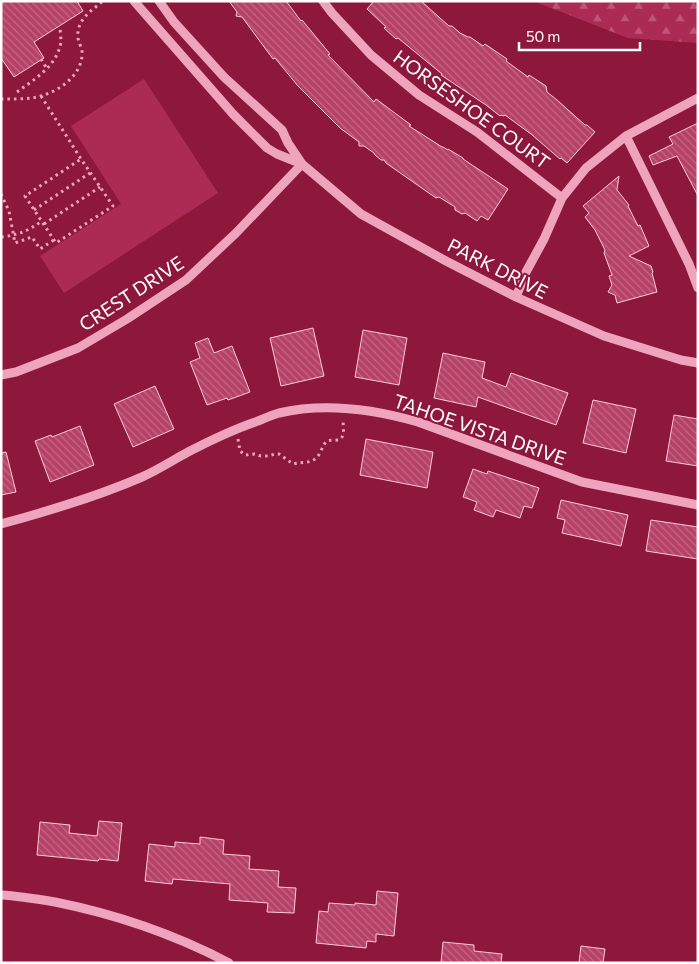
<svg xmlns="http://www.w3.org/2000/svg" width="699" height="964" viewBox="0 0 699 964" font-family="Commissioner,sans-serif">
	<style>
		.forest { fill: url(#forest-firs) }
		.garden { fill: #ab2b55 }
		.building { fill: url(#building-back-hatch); stroke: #facada }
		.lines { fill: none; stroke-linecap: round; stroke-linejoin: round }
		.path { stroke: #eea4bc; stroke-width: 3; stroke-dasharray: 2.5 4; stroke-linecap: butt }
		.minor { stroke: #eea4bc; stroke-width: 9 }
		.labels { text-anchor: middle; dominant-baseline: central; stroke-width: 4; stroke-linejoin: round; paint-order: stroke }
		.street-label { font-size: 19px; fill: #fff; stroke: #8d183c }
	</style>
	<defs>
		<pattern id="forest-firs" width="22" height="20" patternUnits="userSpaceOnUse" patternTransform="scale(1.25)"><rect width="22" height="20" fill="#ab2b55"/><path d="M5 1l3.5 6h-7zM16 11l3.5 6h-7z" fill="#bc5577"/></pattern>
		<pattern id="building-back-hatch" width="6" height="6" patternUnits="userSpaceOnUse" patternTransform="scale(1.25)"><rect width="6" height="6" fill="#b64166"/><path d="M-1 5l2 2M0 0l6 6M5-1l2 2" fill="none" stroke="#c56785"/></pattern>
	</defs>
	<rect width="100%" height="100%" fill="#8d183c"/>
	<!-- forest -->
	<path class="forest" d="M533 1H698V43L628 38Z"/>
	<!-- garden -->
	<path class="garden" d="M144 79 218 193 64 293 40 256 121 204 71 126Z"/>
	<!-- building -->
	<path class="building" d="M1 1H77L83 11 34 42 44 58 14 77 1 58Z
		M229 1H286L301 21 302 20 330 54 328 55 374 102 376 99 411 125 409 126 442 147H443L448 150V149L463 158V159L508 189 488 220 481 216 477 221 465 213 462 214 455 210V207L439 197 436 198 386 163 384 160H381L375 155 374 153 364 146H359V142L340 128 298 86 275 58 273 59 242 17 236 16 237 12Z
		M374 1H421L449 26H452L460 33 468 37H470L483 46 485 44 507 59 506 61 528 77 529 75 546 86 547 92 557 100 585 125H587L595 132 567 163 561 158 560 159 531 134 505 115 504 116 501 115 500 116 486 105 441 75 442 74 398 38 396 39 384 28 386 27 367 9Z
		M698 123V196L677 156 653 165 649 156 673 144 669 137Z
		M619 176 617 190 629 205 628 206 638 226 640 225 649 246 629 256 651 266 653 272 652 273 657 292 617 303 615 295 608 292 612 285 609 276 612 275 604 253 605 250 595 230 585 217 589 213 583 206Z
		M313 328 324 376 281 386 270 338Z
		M363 330 407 338 399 385 355 377Z
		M208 338 214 353 232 346 250 392 228 400 227 398 207 405 190 362 200 358 195 343Z
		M443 353 485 362 482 378 506 387 511 373 568 393 556 425 478 397 476 407 434 398Z
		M155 386 174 429 133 447 114 404Z
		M593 400 636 409 626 453 583 443Z
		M674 415 698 419V466L666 461Z
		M80 426 94 465 50 482 35 441 51 435 52 437Z
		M366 439 433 452 427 488 360 475Z
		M6 452 16 492 1 495V453Z
		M473 469 487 474 488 471 539 488 532 508 524 506 520 518 496 510 493 517 474 510 477 502 463 497Z
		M561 500 628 515 621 546 562 533 565 520 557 518Z
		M651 520 698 527V559L646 551Z
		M99 821 122 823 118 861 99 859 98 861 37 855 40 822 70 825 69 833 97 836Z
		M200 837 224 840 223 854 250 856 249 869 279 871 278 887 296 888 294 913 267 912 268 903 229 900 230 884 173 879 172 884 145 881 149 844 175 847V842L200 844Z
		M377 891 398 893 394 936 376 934V942L367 941 366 948 316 943 319 911 328 912 329 903 355 905V903L376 905Z
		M443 942 474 945V951L502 954 501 963H441Z
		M581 946 605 949 603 963H579Z"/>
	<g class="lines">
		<!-- path -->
		<path class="path" d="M41 59 47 69
			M17 92C35 79 57 66 61 42 61 37 60 31 60 26
			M41 96 81 159 113 206 56 243 25 196 81 159
			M1 99C11 99 22 99 32 98 53 95 80 79 82 56 83 49 79 44 78 38 76 20 91 11 103 1
			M1 194 9 211 15 243 32 237 40 249 54 240
			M34 210 90 173
			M44 224 100 187
			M1 237C18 235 28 231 42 221
			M238 439 240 451 245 455 254 454 261 456H268L275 454H279L293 464C305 461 313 465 320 453 322 449 323 445 326 442 329 439 333 441 337 440 346 439 343 427 343 420"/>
		<!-- minor -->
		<path class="minor" d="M134 1 233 114 267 148 277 154 302 164 361 214 446 261 516 297 604 336 681 360 698 363
			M159 1 174 22 224 77 282 130 288 143 302 164
			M323 1 332 13 371 55 419 95 477 132 562 198
			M626 136 689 264 698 288
			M516 297 526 272 544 239 562 198 586 168 626 136 698 98
			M1 375 16 372 78 348 127 319 186 280 236 233 302 164
			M1 524C49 511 96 497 142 477 158 470 173 460 188 452 211 440 234 429 258 421 265 418 272 415 279 413 326 402 373 409 418 422L582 482 698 505
			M1 895C19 896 37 899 55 902 115 914 174 934 229 963"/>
	</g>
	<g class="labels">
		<!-- street labels -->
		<g class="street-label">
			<text transform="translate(472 109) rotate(36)">HORSESHOE COURT</text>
			<text transform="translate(498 268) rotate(27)">PARK DRIVE</text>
			<text transform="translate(131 293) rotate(-33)">CREST DRIVE</text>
			<text transform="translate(480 429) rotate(19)">TAHOE VISTA DRIVE</text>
		</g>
	</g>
	<!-- border -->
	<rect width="699" height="964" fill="none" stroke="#ffffff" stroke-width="5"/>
	<!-- scale -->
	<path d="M519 42v8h121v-8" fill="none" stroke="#ffffff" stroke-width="2.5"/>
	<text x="526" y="42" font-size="15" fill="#ffffff" stroke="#8d183c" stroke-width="4" paint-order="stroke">50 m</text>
</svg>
